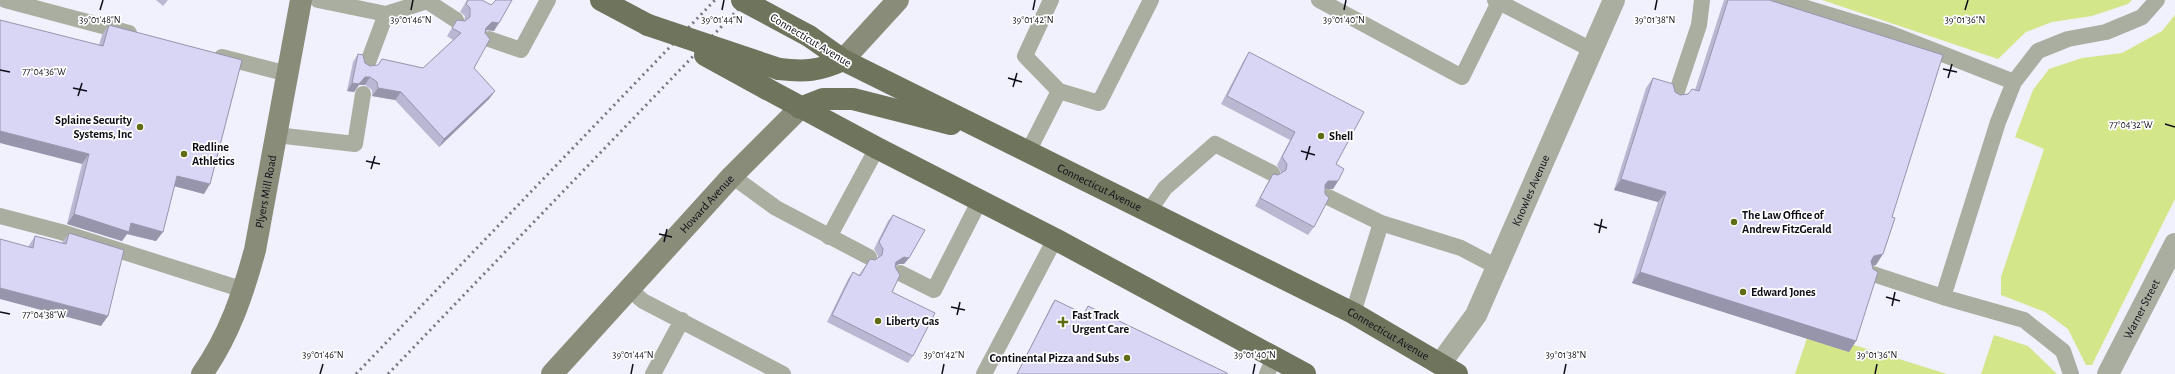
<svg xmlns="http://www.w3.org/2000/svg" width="2175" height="374" viewBox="0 0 2175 374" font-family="'Alegreya Sans',sans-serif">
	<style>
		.green { fill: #d4e68a }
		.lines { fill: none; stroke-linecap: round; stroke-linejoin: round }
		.lane { stroke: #aaaea0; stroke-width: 16 }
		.street { stroke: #aaaea0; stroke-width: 22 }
		.secondary { stroke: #888c78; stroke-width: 22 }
		.primary { stroke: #6f755c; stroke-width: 22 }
		.rail { stroke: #787783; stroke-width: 3; stroke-dasharray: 2 4; stroke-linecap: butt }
		.primary-bridge { stroke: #6f755c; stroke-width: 22 }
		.wall { fill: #bab7d3 }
		.shaded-wall { fill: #9795ac }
		.building { fill: #d8d5f5; stroke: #9795ac }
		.ticks { fill: none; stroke: #0e0d17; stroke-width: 1.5 }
		.poi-dot { fill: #5f6c14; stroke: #fff; stroke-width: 1.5 }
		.labels { text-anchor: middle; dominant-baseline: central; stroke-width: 3.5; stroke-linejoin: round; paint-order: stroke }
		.street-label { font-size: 12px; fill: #0e0d17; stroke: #fff }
		.poi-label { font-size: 12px; font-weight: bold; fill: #0e0d17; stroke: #fff; text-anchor: start }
		.ticks-label { font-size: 10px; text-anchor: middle; fill: #0e0d17; stroke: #fff; stroke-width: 3.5; stroke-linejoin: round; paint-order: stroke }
	</style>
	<rect width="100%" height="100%" fill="#f1f0fd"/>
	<!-- green -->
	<path class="green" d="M1822 0H2132L2128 4 2092 16 2052 22 2026 32 1998 59Z
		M2175 15V199L2092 365H2086L2068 329 2045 312 2001 295V277L2044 149 2015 137 2033 90 2049 69 2082 58 2122 53 2162 31Z
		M1994 335 2028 346 2057 374H1981Z
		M1807 338 1851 344 1947 374H1795Z"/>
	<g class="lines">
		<!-- lane -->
		<path class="lane" d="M5 0 129 33
			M318 0 386 14 367 65
			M1051 0 1025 56 1059 91 1099 103 1151 0
			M1319 0 1462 77 1499 2
			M1495 0 1592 50
			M1780 0 1889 33 2014 82
			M386 14 427 1 456 20
			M489 39 521 50 548 0
			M222 57 288 74
			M1675 97 1699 25 1702 0
			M276 135 355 144 363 94
			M1028 152 1059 91
			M732 176 776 208 869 257
			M1328 197 1381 223 1461 248 1497 267
			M1149 211 1165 188 1215 144 1272 173
			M0 216 61 232 244 290
			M829 237 877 148
			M900 273 934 290 980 200
			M1873 274 1943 297 1998 122 2014 82 2038 51 2068 39 2106 32 2142 17 2157 0
			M629 289 643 301 783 374
			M1943 297 2024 320 2063 351 2071 374
			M1353 313 1381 223
			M653 374 682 320
			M984 374 1055 239
			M1267 374 1274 357"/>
		<!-- street -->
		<g class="street">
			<path id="s1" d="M1440 364 1476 315 1614 0"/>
			<path id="s2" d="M2108 374 2175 244"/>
		</g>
		<!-- secondary -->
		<g class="secondary">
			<path d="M843 60 898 0"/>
			<path id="s3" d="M202 374C229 336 243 294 255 250L301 0"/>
			<path id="s4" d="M552 374 732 176 800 108"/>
		</g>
		<!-- primary -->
		<g class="primary">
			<path d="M601 0 648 25"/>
			<path id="s5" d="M809 36 843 60 1353 313 1457 374"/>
			<path d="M779 69C805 72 819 71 843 60"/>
			<path d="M767 89 877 148 1055 239 1305 374"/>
			<path d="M800 108 823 99H853L951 124"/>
		</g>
		<!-- rail -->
		<path class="rail" d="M356 374 715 0
			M388 374 747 0"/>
		<!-- primary-bridge -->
		<path class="primary-bridge" d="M742 0 809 36
			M648 25 779 69
			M705 55 767 89"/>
	</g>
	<!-- wall -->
	<path class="wall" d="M156 0H168L163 6Z
		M467 0H482L494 31 487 30 486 31 474 68 495 91 489 99 439 147 395 100 372 96V90L365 85H359L354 92 347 91 353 62 358 54 365 63 370 66 423 68 453 40 447 36 457 20 464 21 465 16 460 12Z
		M1724 0H1769L1876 265 1872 266 1856 341 1849 352 1632 283 1658 202 1614 190 1646 88 1653 78 1680 95 1688 94 1695 90Z
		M109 25 204 194 174 186 156 241 127 234 122 241 67 224 82 164 99 45 102 35Z
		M1249 52 1336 164 1338 181 1333 189H1325L1314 227 1308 235 1255 206 1268 182 1273 174 1278 175 1281 173 1277 165 1290 140 1221 104 1244 60Z
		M893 215 909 258 904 264H899L896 266 892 292 913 356 908 363 827 322 848 279 853 272 859 275 870 259 875 260 878 257V256L874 249 888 221Z
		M69 233 101 326 28 247 35 236 62 243Z
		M1055 300 1083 314 1088 306 1228 374H1017L1052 304Z"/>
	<!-- shaded-wall -->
	<path class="shaded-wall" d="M492 22 499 23 494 31 487 30 480 36 486 28Z
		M365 77H370L365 85H359L354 92 347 91 352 83Z
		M378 88 401 92 395 100 372 96Z
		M495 91 489 99 439 147 444 139Z
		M0 131 89 154 82 164 0 143Z
		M177 176 210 184 204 194 170 185Z
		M1621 179 1666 192 1658 202 1614 190Z
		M1328 181H1338L1333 189H1323L1325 185Z
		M74 214 131 223 163 232 156 241 127 234 122 241 67 224Z
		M1883 254 1876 265 1867 267 1874 256Z
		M904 257 909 258 904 264H899L892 268 896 262Z
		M1640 272 1856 341 1849 352 1632 283Z
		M0 288 108 316 101 326 0 299Z"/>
	<!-- building -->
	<path class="building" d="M468 0H482L491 5 496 0H512L499 23 492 22 486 28 485 33 490 39 474 68 495 91 444 139 401 92 378 88 377 82 370 77H365L359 84 352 83 358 54 363 55 365 63 370 66 378 65 382 59 423 68 461 33 452 28 457 20 465 21 470 17V8L466 4Z
		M1728 0H1769L1943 55 1892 217 1895 218 1883 254 1874 256 1871 261 1873 269 1878 272 1856 341 1640 272 1666 192 1621 179 1653 78 1673 84 1675 92 1680 95 1688 94 1692 89 1699 91Z
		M0 20 103 46 109 25 242 60 210 184 177 176 163 232 131 223 129 232 74 214 89 154 0 131Z
		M1249 52 1364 112 1336 164 1344 169 1338 181H1328L1325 185V194L1329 198 1314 227 1260 198 1273 174 1278 175 1286 170 1287 164 1282 157 1295 132 1227 96Z
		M893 215 925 230 909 258 904 257 896 262 895 267 900 275 892 292 935 313 913 356 832 315 853 272 860 276 870 259 875 260 882 255 883 249 879 242Z
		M69 233 124 250 108 316 0 288V239L33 248 35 236 66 244Z
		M1055 300 1084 314 1088 306 1227 373 1228 374H1017Z"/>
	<!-- ticks -->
	<path class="ticks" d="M100 10 103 0M411 10 413 0M722 10 724 0M1033 10 1035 0M1344 10 1346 0M1655 10 1657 0M1965 10 1968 0M1943 69 1957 72M0 70 10 72M1008 78 1022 82M1948 78 1952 64M1013 87 1017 73M73 88 87 91M78 96 82 83M2165 124 2175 127M1301 151 1315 155M1306 160 1310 146M366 161 380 164M371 169 375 156M1594 224 1607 228M1599 233 1602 219M659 234 672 237M664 242 667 229M1886 297 1900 301M1892 306 1895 292M951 307 965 310M0 312 10 314M957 315 960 302M320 374 323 364M631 374 633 364M942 374 944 364M1253 374 1255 364M1564 374 1566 364M1875 374 1877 364"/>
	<!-- markers -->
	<g class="poi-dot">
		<circle cx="140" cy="127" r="4"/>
		<circle cx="1321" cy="136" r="4"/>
		<circle cx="184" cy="154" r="4"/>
		<circle cx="1734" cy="222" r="4"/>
		<circle cx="1743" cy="292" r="4"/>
		<circle cx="878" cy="321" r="4"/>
		<path d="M1061 316h4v4h4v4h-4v4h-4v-4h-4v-4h4z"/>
		<circle cx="1127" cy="358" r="4"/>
	</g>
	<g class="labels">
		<!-- street labels -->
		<g class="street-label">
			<text transform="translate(811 40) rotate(31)">Connecticut Avenue</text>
			<text stroke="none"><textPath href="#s5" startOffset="328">Connecticut Avenue</textPath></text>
			<text stroke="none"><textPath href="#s1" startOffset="197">Knowles Avenue</textPath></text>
			<text stroke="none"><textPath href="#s3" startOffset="195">Plyers Mill Road</textPath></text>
			<text stroke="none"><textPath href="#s4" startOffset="230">Howard Avenue</textPath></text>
			<text stroke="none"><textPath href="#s2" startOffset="73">Warner Street</textPath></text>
			<text stroke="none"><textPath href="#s5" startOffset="652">Connecticut Avenue</textPath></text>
		</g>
		<!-- poi labels -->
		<g class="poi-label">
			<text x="132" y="120" text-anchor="end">Splaine Security<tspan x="132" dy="14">Systems, Inc</tspan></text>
			<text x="1329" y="136">Shell</text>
			<text x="192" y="147">Redline<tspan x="192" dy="14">Athletics</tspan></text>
			<text x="1742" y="215">The Law Office of<tspan x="1742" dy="14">Andrew FitzGerald</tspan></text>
			<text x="1751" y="292">Edward Jones</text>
			<text x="1072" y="315">Fast Track<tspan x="1072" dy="14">Urgent Care</tspan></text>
			<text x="886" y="321">Liberty Gas</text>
			<text x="1119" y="358" text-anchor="end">Continental Pizza and Subs</text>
		</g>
	</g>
	<g class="ticks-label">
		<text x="100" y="23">39°01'48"N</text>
		<text x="411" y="23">39°01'46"N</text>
		<text x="722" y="23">39°01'44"N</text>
		<text x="1033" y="23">39°01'42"N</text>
		<text x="1344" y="23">39°01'40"N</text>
		<text x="1655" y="23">39°01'38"N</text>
		<text x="1965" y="23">39°01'36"N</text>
		<text x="44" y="75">77°04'36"W</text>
		<text x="2131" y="128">77°04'32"W</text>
		<text x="44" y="318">77°04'38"W</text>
		<text x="323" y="358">39°01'46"N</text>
		<text x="633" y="358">39°01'44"N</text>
		<text x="944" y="358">39°01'42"N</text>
		<text x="1255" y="358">39°01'40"N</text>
		<text x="1566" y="358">39°01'38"N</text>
		<text x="1877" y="358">39°01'36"N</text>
	</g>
</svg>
